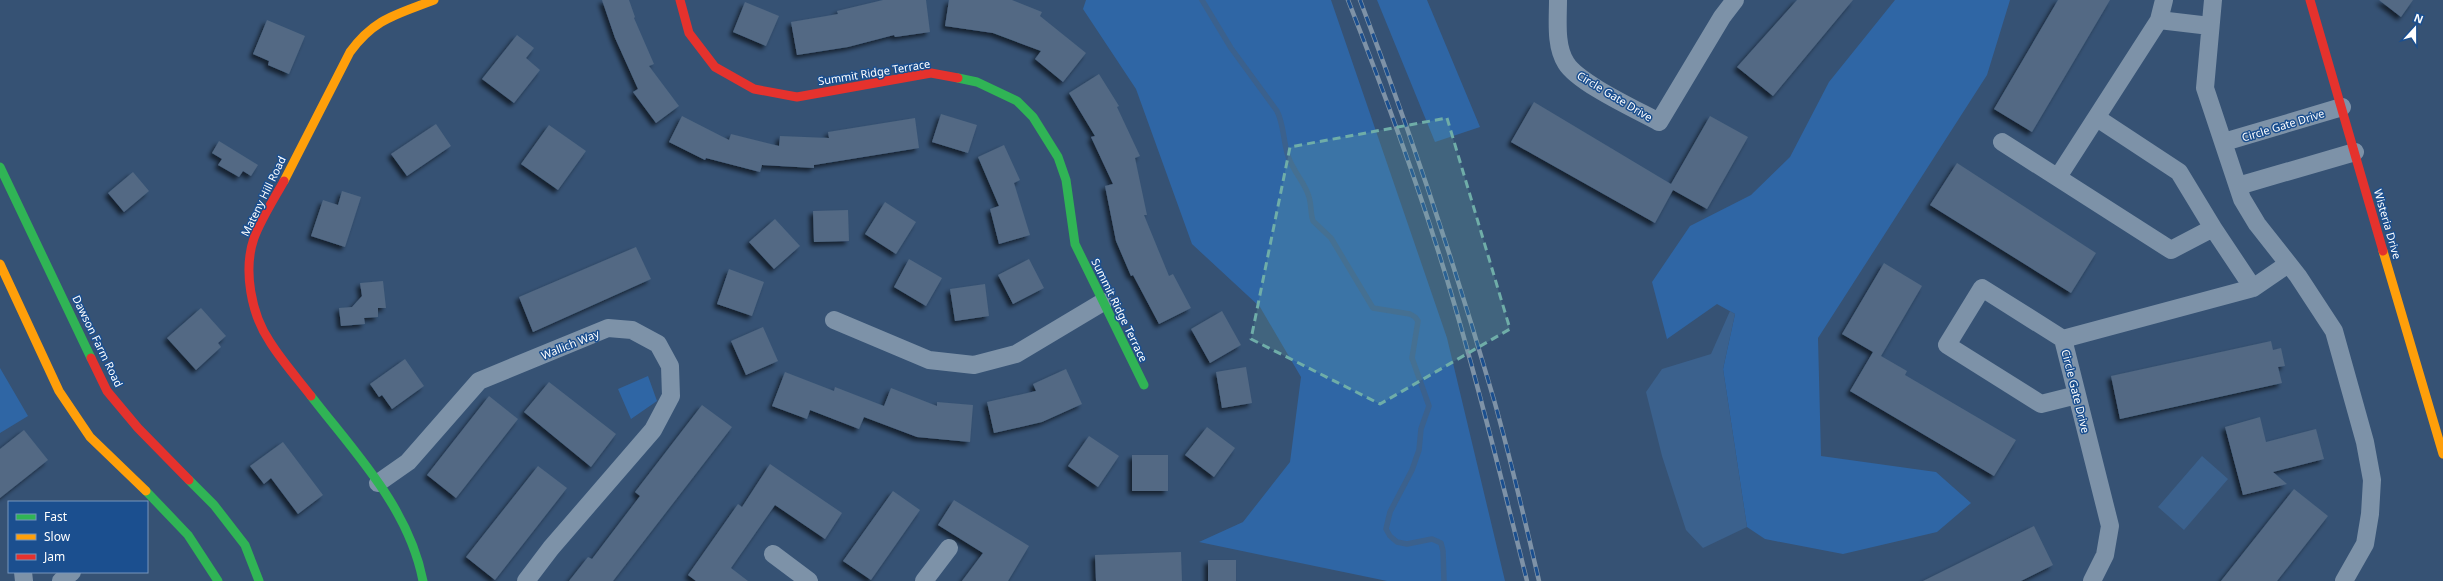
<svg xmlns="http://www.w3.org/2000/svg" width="2443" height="581" viewBox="0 0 2443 581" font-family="'Noto Sans',sans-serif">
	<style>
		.green { fill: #2f66a5 }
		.water { fill: #3b618d }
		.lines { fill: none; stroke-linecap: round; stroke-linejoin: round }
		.stream { stroke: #3b618d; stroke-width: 5.5 }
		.building { fill: #526984; filter: url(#shadow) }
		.street { stroke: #7d92a8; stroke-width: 18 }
		.fast { stroke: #30b455; stroke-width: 9 }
		.slow { stroke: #ff9f0a; stroke-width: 9 }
		.jam { stroke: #e5322d; stroke-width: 9 }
		.rail-casing { stroke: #7e92a7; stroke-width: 4.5 }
		.rail { stroke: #1b4f8f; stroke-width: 3; stroke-dasharray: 9; stroke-linecap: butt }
		.marked { fill: #6fada8; fill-opacity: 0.2; stroke: #6fada8; stroke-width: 3; stroke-dasharray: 8 5; stroke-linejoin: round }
		.labels { text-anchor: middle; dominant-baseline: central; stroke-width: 3; stroke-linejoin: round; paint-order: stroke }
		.street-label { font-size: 11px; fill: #fff; stroke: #1b4f8f }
	</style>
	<defs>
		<filter id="shadow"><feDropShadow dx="-3.5" dy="3.5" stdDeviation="2" flood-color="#0009"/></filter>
	</defs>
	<rect width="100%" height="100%" fill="#365274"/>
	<!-- green -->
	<path class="green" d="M1086 0H1331L1447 338 1505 581H1387L1199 542 1243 522 1290 462 1301 377 1260 307 1192 244 1136 89 1083 9Z
		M1377 0H1427L1480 127 1435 142Z
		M1895 0H2010L1987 75 1818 338 1821 456 1936 472 1971 503 1937 532 1843 554 1765 539 1747 527 1723 369 1735 314 1717 304 1667 339 1652 282 1690 226 1751 195 1790 157 1829 82Z
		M0 368 28 416 0 433Z
		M648 376 657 401 631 419 618 389Z"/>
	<!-- water -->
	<path class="water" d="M1730 311 1735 314 1723 369 1747 527 1703 548 1686 530 1662 456 1646 392 1662 369 1711 354Z
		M2202 456 2228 479 2184 530 2158 507Z"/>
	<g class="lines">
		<!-- stream -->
		<path class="stream" d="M1202 0 1231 48 1277 111C1284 125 1283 140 1288 156 1294 173 1303 180 1308 194 1312 204 1310 212 1313 221L1331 238 1373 308 1410 314 1415 317 1418 321 1412 358 1429 406 1421 429 1419 450 1412 470 1390 512 1386 529 1390 536 1397 542 1407 544 1432 539 1441 543 1443 551 1444 581"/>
	</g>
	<!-- building -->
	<path class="building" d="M602 0H629L635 17 634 18 654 64 649 66 679 106 656 123 633 92 638 89 615 38Z
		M883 0H926L930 32 895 37 894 35 848 47 797 55 791 22 838 14 837 11Z
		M949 0H1012L1042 12 1040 16 1086 53 1063 82 1035 59 1041 51 993 33 945 26Z
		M1797 0H1853L1773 96 1737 67Z
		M2058 0H2110L2032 132 1994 109Z
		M2379 0H2413L2401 17Z
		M745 2 779 16 766 46 733 32Z
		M267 20 305 36 289 74 268 65 269 61 253 54Z
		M517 35 534 48 526 58 540 70 514 103 482 79Z
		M1099 74 1119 106 1117 107 1140 156 1135 158 1147 215H1144L1169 276 1173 274 1191 308 1159 324 1133 275 1131 276 1116 241 1105 186 1113 184 1091 137 1095 136 1069 93Z
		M1534 102 1671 184 1710 116 1748 137 1707 209 1673 190 1655 223 1511 142Z
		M941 114 977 125 968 153 932 142Z
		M682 116 729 140 731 134 779 146 780 136 829 138 828 132 915 118 919 148 814 165V168L762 165 760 172 706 158 705 160 669 142Z
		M436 124 451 146 407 176 391 154Z
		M549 125 586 151 558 190 521 164Z
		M219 141 258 165 251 176 243 171 239 177 218 165 222 159 212 153Z
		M1004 145 1020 180 1014 183 1030 235 999 244 990 209 999 206 978 157Z
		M1957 163 2096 253 2071 293 1930 205Z
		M133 172 149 191 124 212 108 193Z
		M342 191 361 197 345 247 311 236 323 200 338 205Z
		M885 202 916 222 896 254 865 234Z
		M848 210 849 241 814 242 813 211Z
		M775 219 800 246 774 269 749 242Z
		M636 247 651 279 533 332 519 297Z
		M909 259 942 278 926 306 894 287Z
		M1029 259 1044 288 1013 304 998 275Z
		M1884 263 1922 286 1881 356 1907 371 1905 375 2016 440 1994 476 1850 391 1873 352 1842 334Z
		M729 269 764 282 752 316 717 304Z
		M383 281 386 308H378V317L364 318 365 324 341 326 339 308 352 307 362 296 360 283Z
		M985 284 989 316 955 321 950 289Z
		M201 308 226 336 218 343 221 347 196 370 167 338Z
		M1222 311 1241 345 1210 363 1191 329Z
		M763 327 778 361 746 375 731 341Z
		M2271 341 2273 350 2281 348 2285 366 2278 367 2282 383 2120 419 2111 376Z
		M405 359 424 386 392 409 382 395 379 397 370 384Z
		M1246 367 1252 403 1222 408 1216 372Z
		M1066 369 1082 404 1042 422 994 433 987 402 1036 391 1033 384Z
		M785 372 834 391 835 387 884 406 891 388 937 406V402L973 405 970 442 917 437 864 417 859 429 810 410 807 419 772 406Z
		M549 382 616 434 591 467 524 412Z
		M489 396 518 419 456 498 427 475Z
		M702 405 732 427 613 581H569L588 557 592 559 640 496 635 492Z
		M2260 417 2266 442 2316 429 2324 459 2273 472 2287 484 2243 495 2225 427Z
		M1207 427 1235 448 1214 477 1185 455Z
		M24 430 48 460 0 498V449Z
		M1089 436 1119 456 1098 487 1068 466Z
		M283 442 323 495 298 514 271 478 264 484 250 466Z
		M1132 455H1168V491H1132Z
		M770 464 842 513 825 539 775 505 731 568 748 581H696L688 575 738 504 742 507Z
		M538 466 567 488 495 580 466 557Z
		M2294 489 2328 516 2277 581H2221Z
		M893 491 920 510 871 580 843 561Z
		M954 500 1029 546 1008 581H962L983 553 938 525Z
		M2034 526 2053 565 2021 581H1923Z
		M1181 552 1182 581H1096L1095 555Z
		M1208 560H1236V581H1208Z"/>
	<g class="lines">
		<!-- street -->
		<path class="street" d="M1558 0C1558 20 1555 46 1566 63 1578 83 1637 110 1659 122L1722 17 1735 0
			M2213 0 2205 88 2242 199 2257 224 2298 276 2334 331 2365 442 2372 480 2370 514 2365 544 2344 581
			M2159 20 2210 26
			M2097 118 2179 172 2213 228
			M2002 142 2171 250 2213 228 2253 288
			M2224 142 2342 107
			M2058 177 2159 20 2164 0
			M2238 186 2355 152
			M834 320 929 360 974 365 1016 354 1103 302
			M2063 339 1982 288 1947 345 2041 404 2077 395
			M378 483 408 462 479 381 608 328 632 330 658 344 670 366 671 396 653 430 551 548 526 581
			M773 554 809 581
			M23 572 24 581
			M61 581 72 572
			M924 581 949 548
			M2092 581 2105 555 2110 526 2063 339 2253 288 2288 264"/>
		<!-- fast -->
		<path class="fast" d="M958 78 977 82 1017 101 1033 117 1058 157 1066 180 1075 244 1144 385
			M0 167 91 358
			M311 396C355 453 409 508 423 581
			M189 480 214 505 245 545 259 581
			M146 491 188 535 218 581"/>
		<!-- slow -->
		<path class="slow" d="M284 181 350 52C375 18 396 15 434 0
			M2383 251 2443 454
			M0 264 59 391 90 437 146 491"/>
		<!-- jam -->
		<path class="jam" d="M680 0 689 33 715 67 754 89 797 97 931 73 958 78
			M2310 0 2383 251
			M284 181C274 199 261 219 254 238 243 270 251 314 270 342 282 361 297 378 311 396
			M91 358 107 391 138 428 189 480"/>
		<defs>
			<path id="rail" d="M1348 0C1387 99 1424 200 1454 303 1481 395 1504 488 1527 581
				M1360 0C1410 131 1455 265 1494 400 1511 460 1525 521 1539 581"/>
		</defs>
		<!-- rail casing -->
		<use href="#rail" class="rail-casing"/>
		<!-- rail -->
		<use href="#rail" class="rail"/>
	</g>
	<!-- marked area -->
	<path class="marked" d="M1447 118 1510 329 1380 404 1251 339 1290 147Z"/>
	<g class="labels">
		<!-- street labels -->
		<g class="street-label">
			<text transform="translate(874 72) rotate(-9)">Summit Ridge Terrace</text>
			<text transform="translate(1615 96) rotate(31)">Circle Gate Drive</text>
			<text transform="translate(2283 125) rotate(-17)">Circle Gate Drive</text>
			<text transform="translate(263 196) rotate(-64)">Mateny Hill Road</text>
			<text transform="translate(2388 224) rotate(74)">Wisteria Drive</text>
			<text transform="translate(1120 310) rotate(64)">Summit Ridge Terrace</text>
			<text transform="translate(98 341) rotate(64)">Dawson Farm Road</text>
			<text transform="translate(570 344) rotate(-22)">Wallich Way</text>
			<text transform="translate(2076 391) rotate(76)">Circle Gate Drive</text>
		</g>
	</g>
	<!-- legend -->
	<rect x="8" y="501" width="140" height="72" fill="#1b4f8f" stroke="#7695bc"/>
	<rect x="16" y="514" width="20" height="6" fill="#30b455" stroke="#7695bc"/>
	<text x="44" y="521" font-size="12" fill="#ffffff">Fast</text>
	<rect x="16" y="534" width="20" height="6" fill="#ff9f0a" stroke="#7695bc"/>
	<text x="44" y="541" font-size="12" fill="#ffffff">Slow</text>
	<rect x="16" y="554" width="20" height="6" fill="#e5322d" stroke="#7695bc"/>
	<text x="44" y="561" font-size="12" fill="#ffffff">Jam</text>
	<!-- north arrow -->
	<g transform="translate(2415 28) rotate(21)" stroke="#1b4f8f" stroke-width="3" paint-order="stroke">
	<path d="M0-3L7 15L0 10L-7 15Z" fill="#ffffff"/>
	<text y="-6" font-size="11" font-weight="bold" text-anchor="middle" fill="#ffffff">N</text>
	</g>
</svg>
